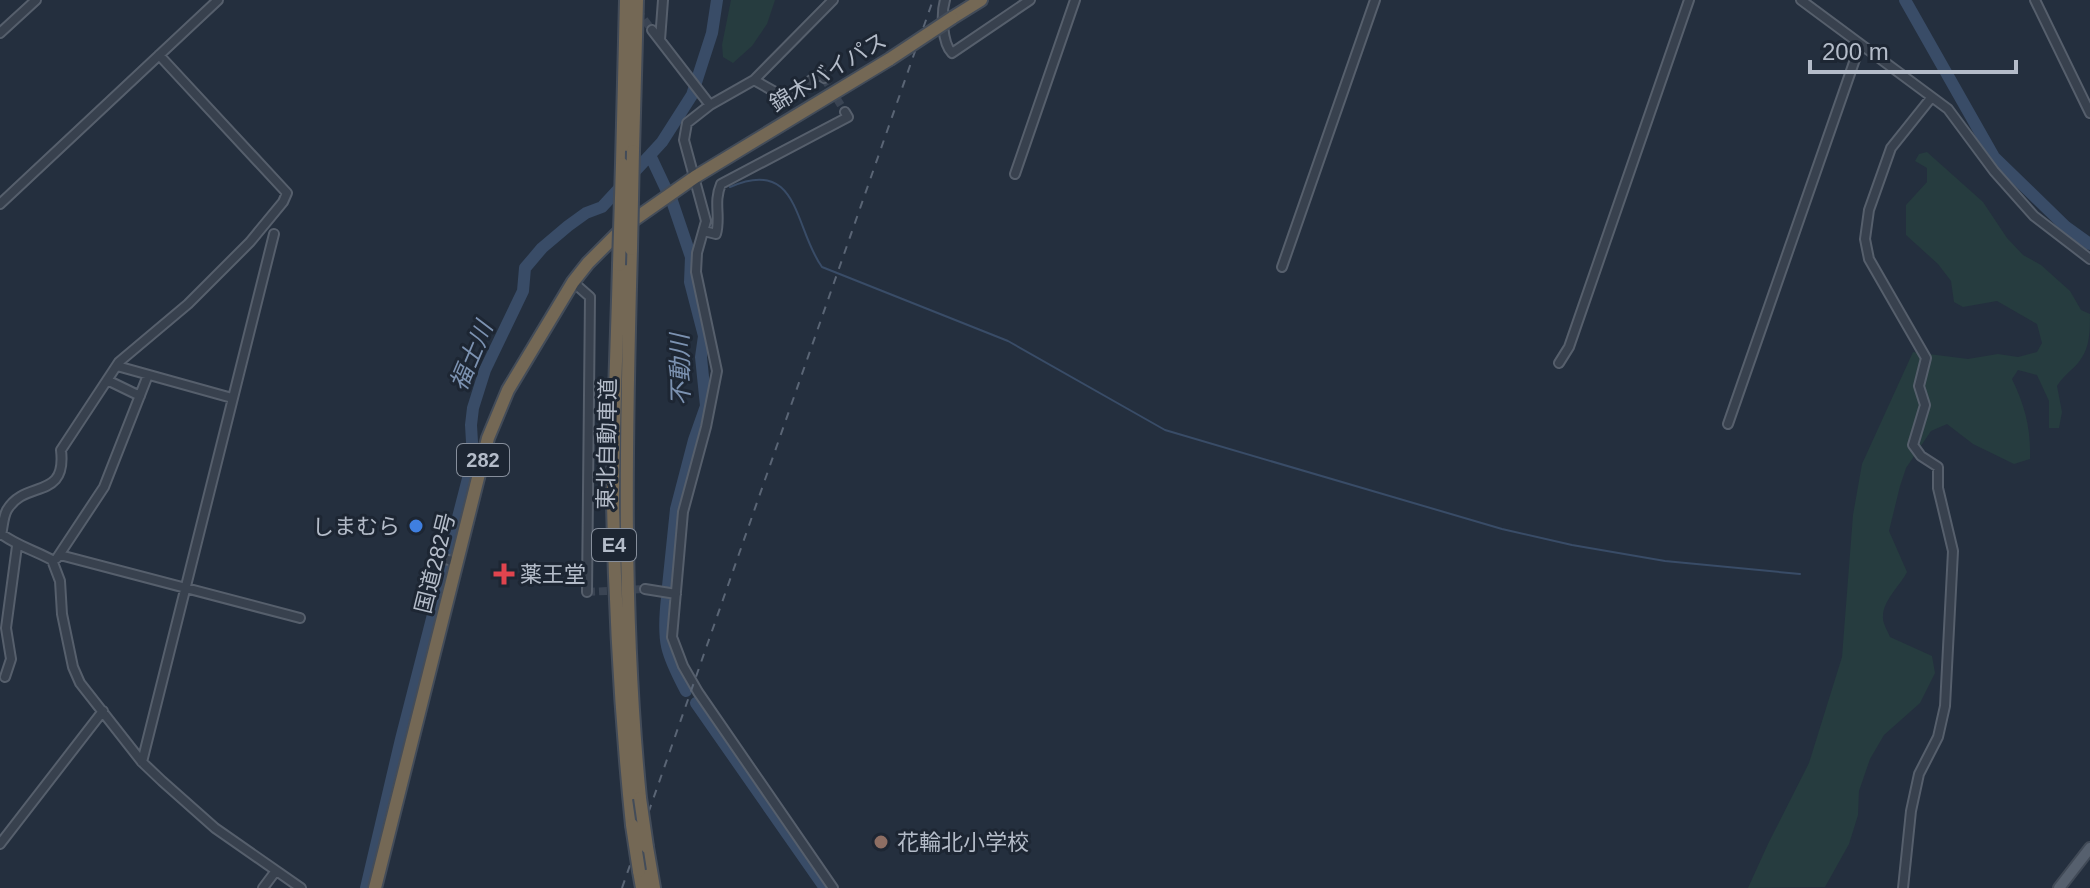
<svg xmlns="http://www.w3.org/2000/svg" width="2090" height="888" viewBox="0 0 2090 888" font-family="Helvetica,'Noto Sans JP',sans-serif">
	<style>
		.green { fill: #263c3f }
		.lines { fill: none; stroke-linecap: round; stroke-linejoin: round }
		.stream { stroke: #394c67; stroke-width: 2 }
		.river { stroke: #394c67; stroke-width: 12 }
		.minor-tunnel { stroke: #3a4453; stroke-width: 8; stroke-dasharray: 8 4; stroke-linecap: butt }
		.minor-casing { stroke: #565f6c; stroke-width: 12 }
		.major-casing { stroke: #414a57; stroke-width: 14 }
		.highway-casing { stroke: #434c59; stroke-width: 16 }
		.minor { stroke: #38414e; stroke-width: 8 }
		.major { stroke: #56606e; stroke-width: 10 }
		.highway { stroke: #746855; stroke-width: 12 }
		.rail { stroke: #5a6575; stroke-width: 2; stroke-dasharray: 8 8; stroke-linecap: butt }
		.highway-bridge-casing { stroke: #434c59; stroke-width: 16; stroke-linecap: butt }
		.highway-bridge { stroke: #746855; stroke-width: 12 }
		.shop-dot { fill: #3f7fe0; stroke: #1d2633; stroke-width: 3 }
		.health-dot { fill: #e0444e; stroke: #1d2633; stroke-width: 3 }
		.education-dot { fill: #8d6e63; stroke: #1d2633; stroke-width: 3 }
		.labels { text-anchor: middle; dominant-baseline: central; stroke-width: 6; stroke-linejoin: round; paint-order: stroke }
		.shield { fill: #1d2633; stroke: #878f9c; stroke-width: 2 }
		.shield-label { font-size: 20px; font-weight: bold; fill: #b4bcc9 }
		.street-label { font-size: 22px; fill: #b4bcc9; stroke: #1d2633 }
		.poi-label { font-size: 22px; fill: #b4bcc9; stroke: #1d2633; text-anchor: start }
		.water-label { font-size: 24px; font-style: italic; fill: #7c92b1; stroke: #1d2633 }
	</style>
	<rect width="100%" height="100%" fill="#242f3e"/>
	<!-- green -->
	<path class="green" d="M731 0H775L767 24 752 46 733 63 723 57 722 45Z
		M1927 152 1983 202 2007 238 2023 255 2041 265 2070 291 2081 310 2090 314C2090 332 2090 349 2078 363 2070 372 2063 376 2057 386L2062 412 2059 428H2049V401L2037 375 2018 370 2012 379C2025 406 2031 429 2030 459L2014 464 1973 444 1947 424 1931 431 1906 468 1900 486 1889 531 1907 572C1900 586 1882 601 1883 618 1883 624 1888 632 1890 637L1932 656 1935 673 1920 703 1884 735 1870 759 1859 791 1858 815 1849 844 1825 887 1748 888 1768 844 1809 763 1842 657 1853 515 1862 464 1913 352 1968 359 1998 354 2018 357 2037 352 2042 343 2037 324 1997 301 1963 307 1954 302 1951 281 1938 264 1906 235V205L1927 182V168L1915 161 1919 154Z"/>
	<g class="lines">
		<!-- stream -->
		<path class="stream" d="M730 187C800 156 794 229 822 267L1008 341 1165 430 1502 529 1572 545 1665 561 1800 574"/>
		<!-- river -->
		<path class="river" d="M1905 0 1994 157 2066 227 2090 244
			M650 155 666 189
			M668 586 676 509 694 440 706 406 701 357 704 336 690 282 691 257 672 201
			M667 598C662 642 666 653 686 691
			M696 703 825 888
			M366 888 401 739 473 459 471 425 473 408 485 370 523 291 525 268 542 248 568 226 586 213 602 207 662 142 692 95 712 33 717 0"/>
		<!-- minor-tunnel -->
		<path class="minor-tunnel" d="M637 10 652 30
			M824 78 845 112
			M587 592 645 589"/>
		<defs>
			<path id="minor" d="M945 0C941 13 942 43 952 53L1030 0
				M1801 0 1948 109 1994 171 2034 216 2090 259
				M2035 0 2090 113
				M652 30 710 105
				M0 33 36 0
				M660 40 663 0
				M754 80 784 97 821 74 824 78
				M1015 174 1075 0
				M0 204 218 0
				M704 231 716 234C721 216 713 203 721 184L848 117 845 112
				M1282 267 1375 0
				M573 282 590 297 587 592
				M1559 363 1569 347 1689 0
				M117 366 232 398
				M107 380 140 396
				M1728 424 1860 45
				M0 533C17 546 34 550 52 560L60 581 62 614 73 667 80 683 142 762 162 781 215 828 301 888
				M1 535C3 527 3 517 7 510 25 479 67 501 61 450L119 362 188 304 250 242 283 202 287 193 159 55
				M60 555 300 618
				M57 558 104 487 148 375
				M441 558 456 562
				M645 589 676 594
				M5 677 11 659 6 628 17 546
				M142 762 274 234
				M0 844 103 711
				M263 888 275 872
				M833 888 698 692 683 666 672 637 683 512 706 427 717 371 696 272 697 253 706 221 684 140 687 123 710 105 754 80 833 0
				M1903 888 1911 811 1919 774 1938 737 1945 706 1953 551 1938 488V467L1921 456 1913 445 1925 405 1919 386 1926 358 1869 259 1865 239 1869 210 1891 148 1931 98"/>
			<path id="major" d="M2059 888 2090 848"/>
			<path id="highway" d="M952 18 981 0
				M633 151 637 0
				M622 164 626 0
				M631 249C626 433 622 615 640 798
				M619 265C617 344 613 424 613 503 615 611 621 718 632 825
				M647 847 654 888
				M639 871 642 888
				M375 888 488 438 508 390 573 282 588 263 625 226 695 177 890 59"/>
		</defs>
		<!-- minor casing -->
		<use href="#minor" class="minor-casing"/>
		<!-- major casing -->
		<use href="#major" class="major-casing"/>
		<!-- highway casing -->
		<use href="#highway" class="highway-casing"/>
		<!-- minor -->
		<use href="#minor" class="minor"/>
		<!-- major -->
		<use href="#major" class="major"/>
		<!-- highway -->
		<use href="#highway" class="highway"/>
		<!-- rail -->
		<path class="rail" d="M622 888 933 0"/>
		<defs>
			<path id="highway-bridge" d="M890 59 952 18
				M631 249 633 151
				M619 265 622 164
				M640 798 647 847
				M632 825 639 871"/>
		</defs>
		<!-- highway-bridge casing -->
		<use href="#highway-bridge" class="highway-bridge-casing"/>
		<!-- highway-bridge -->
		<use href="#highway-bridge" class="highway-bridge"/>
	</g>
	<!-- markers -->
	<circle class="shop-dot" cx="416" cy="526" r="8"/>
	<path class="health-dot" d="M500 562h8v8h8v8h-8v8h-8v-8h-8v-8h8z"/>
	<circle class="education-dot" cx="881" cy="842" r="8"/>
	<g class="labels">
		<!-- shield labels -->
		<g class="shield">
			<rect x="457" y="444" width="52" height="32" rx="6"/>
			<rect x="592" y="529" width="44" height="32" rx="6"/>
		</g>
		<g class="shield-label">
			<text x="483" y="460">282</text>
			<text x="614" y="545">E4</text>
		</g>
		<!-- street labels -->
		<g class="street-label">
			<text transform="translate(828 72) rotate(-31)">錦木バイパス</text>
			<text transform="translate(607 444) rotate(-89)">東北自動車道</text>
			<text transform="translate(435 563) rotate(-76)">国道282号</text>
		</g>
		<!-- poi labels -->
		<g class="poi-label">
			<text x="400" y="526" text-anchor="end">しまむら</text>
			<text x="520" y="574">薬王堂</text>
			<text x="897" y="842">花輪北小学校</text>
		</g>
		<!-- water labels -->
		<g class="water-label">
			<text transform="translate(471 356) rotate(-67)">福士川</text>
			<text transform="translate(680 370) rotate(-91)">不動川</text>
		</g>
	</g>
	<!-- scale -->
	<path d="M1810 60v12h206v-12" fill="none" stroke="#b4bcc9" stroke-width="4"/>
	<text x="1822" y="60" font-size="24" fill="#b4bcc9" stroke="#1d2633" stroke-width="6" paint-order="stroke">200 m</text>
</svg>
